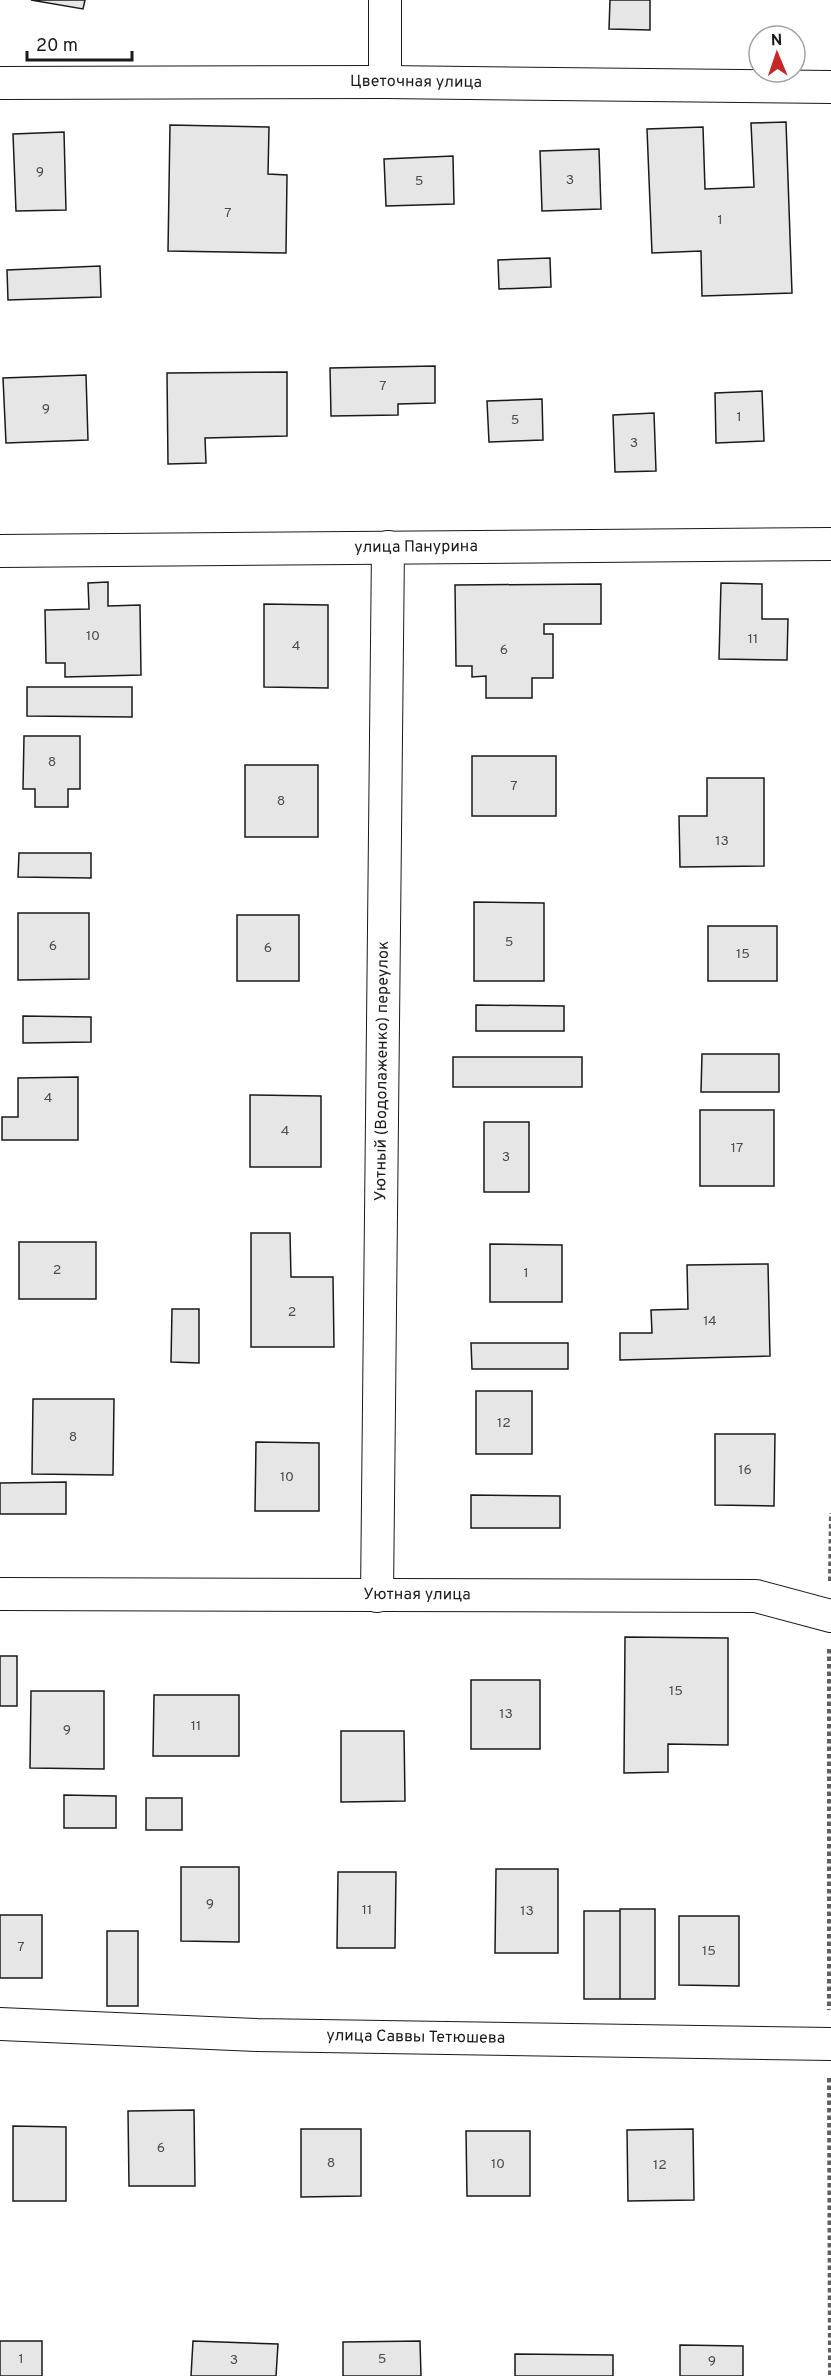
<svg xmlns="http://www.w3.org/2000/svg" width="831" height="2376" viewBox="0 0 831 2376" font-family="Overpass,sans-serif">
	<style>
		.building { fill: #e6e6e6; stroke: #1a1a1a; stroke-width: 1.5 }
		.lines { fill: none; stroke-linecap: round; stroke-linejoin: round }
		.street-casing { stroke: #1a1a1a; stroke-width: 34 }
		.path { stroke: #5f5f5f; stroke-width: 4; stroke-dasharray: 4.5 3; stroke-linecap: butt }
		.street { stroke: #fff; stroke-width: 32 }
		.labels { text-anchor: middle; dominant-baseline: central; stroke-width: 4.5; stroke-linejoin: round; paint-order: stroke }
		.number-label { font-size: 14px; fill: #4d4d4d }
		.street-label { font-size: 16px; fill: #1a1a1a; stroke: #fff }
	</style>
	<rect width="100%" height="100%" fill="#fff"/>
	<!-- building -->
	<path class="building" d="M31 0H85L83 9Z
		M610 0H650V30L609 29Z
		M786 122 792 293 702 296 701 251 652 253 647 129 703 127 705 189 754 187 751 123Z
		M170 125 269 127 268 174 287 175 286 253 168 251Z
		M64 132 66 210 16 211 13 134Z
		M599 149 601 209 542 211 540 151Z
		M453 156 454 204 386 206 384 159Z
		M550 258 551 287 499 289 498 260Z
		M100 266 101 297 8 300 7 270Z
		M435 366V403L398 404V415L331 416 330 368Z
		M287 372V436L205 438 206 463 168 464 167 373Z
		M86 375 88 440 6 443 3 378Z
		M762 391 764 441 716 443 715 393Z
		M542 399 543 440 489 442 487 401Z
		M654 413 656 471 615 472 613 415Z
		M108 582V606L140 605 141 675 65 677V663H46L45 610 89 609 88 583Z
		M721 583 762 584V619H788L787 660 719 659Z
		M601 584V624H544V634H553V678H532V698H486V676L472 677V666H456L455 585Z
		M264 604 328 605V688L264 687Z
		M27 687H132V717L27 716Z
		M24 736H80V789H68V807H35V789H23Z
		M472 756H556V816H472Z
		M245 765H318V837H245Z
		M707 778H764V866L680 867 679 816H707Z
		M19 853H91V878L18 877Z
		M474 902 544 903V981H474Z
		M18 913H89V979L18 980Z
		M237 915H299V981H237Z
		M708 926H777V981H708Z
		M476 1005 564 1006V1031H476Z
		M23 1016 91 1017V1042L23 1043Z
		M702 1054H779V1092H701Z
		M453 1057H582V1087H453Z
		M78 1077V1140H2V1117H18V1078Z
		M250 1095 321 1096V1167H250Z
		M700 1110H774V1186H700Z
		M484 1122H529V1192H484Z
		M251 1233H290L291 1277H333L334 1347H251Z
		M19 1242H96V1299H19Z
		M490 1244 562 1245V1302H490Z
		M768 1264 770 1356 620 1360V1333H652L651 1310 688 1309 687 1265Z
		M172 1309H199V1363L171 1362Z
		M471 1343H568V1369H472Z
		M476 1391H532V1454H476Z
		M33 1399H114L113 1475 32 1474Z
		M715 1434H775L774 1506 715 1505Z
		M256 1442 319 1443V1511H255Z
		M66 1482V1514H0V1483Z
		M471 1495 560 1496V1528H471Z
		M625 1637 728 1638V1745L668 1744V1772L624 1773Z
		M0 1656H17V1706H0Z
		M471 1680H540V1749H471Z
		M31 1691H104V1769L30 1768Z
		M154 1695H239V1756H153Z
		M341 1731H404L405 1801 341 1802Z
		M64 1795 116 1796V1828H64Z
		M146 1798H182V1830H146Z
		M181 1867H239V1942L181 1941Z
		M496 1869H558V1953H495Z
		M338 1872H396L395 1948H337Z
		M620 1909H655V1999H620Z
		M584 1911H620V1999H584Z
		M0 1915H42V1978H0Z
		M679 1916H739V1986L679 1985Z
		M107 1931H138V2006H107Z
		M194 2110 195 2186H129L128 2111Z
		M13 2126 66 2127V2201H13Z
		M301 2129H361V2196L301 2197Z
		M693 2129 694 2200 628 2201 627 2130Z
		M466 2131H530V2196H467Z
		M0 2341H42V2376H0Z
		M193 2341 278 2344 276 2376H191Z
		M420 2341 421 2376H343V2342Z
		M680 2345 743 2346V2376H680Z
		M515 2354 613 2355V2376H515Z"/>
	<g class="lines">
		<defs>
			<g id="street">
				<path d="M385 82V0"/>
				<path id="s1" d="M0 83 385 82 831 87"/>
				<path id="s2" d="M0 551 831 544"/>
				<path id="s3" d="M0 1594 756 1596 831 1616"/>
				<path id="s4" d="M377 1596 388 547"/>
				<path id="s5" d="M0 2024 257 2035 831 2044"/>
			</g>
		</defs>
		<!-- street casing -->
		<use href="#street" class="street-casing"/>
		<!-- path -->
		<path class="path" d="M830 1581 831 1513
			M829 1649V2010
			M829 2078 830 2376"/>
		<!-- street -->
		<use href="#street" class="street"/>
	</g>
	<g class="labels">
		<!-- number labels -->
		<g class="number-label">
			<text x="40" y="172">9</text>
			<text x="570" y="180">3</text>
			<text x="419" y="181">5</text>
			<text x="228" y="213">7</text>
			<text x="720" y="220">1</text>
			<text x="383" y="386">7</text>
			<text x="46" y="409">9</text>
			<text x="739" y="417">1</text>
			<text x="515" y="420">5</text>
			<text x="634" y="443">3</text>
			<text x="93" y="636">10</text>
			<text x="753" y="639">11</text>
			<text x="296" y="646">4</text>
			<text x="504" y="650">6</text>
			<text x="52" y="762">8</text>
			<text x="514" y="786">7</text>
			<text x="281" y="801">8</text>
			<text x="722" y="841">13</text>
			<text x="509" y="942">5</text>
			<text x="53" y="946">6</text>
			<text x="268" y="948">6</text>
			<text x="743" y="954">15</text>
			<text x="48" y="1098">4</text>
			<text x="285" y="1131">4</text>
			<text x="737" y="1148">17</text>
			<text x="506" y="1157">3</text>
			<text x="57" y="1270">2</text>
			<text x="526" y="1273">1</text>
			<text x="292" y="1312">2</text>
			<text x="710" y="1321">14</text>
			<text x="504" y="1423">12</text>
			<text x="73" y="1437">8</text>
			<text x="745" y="1470">16</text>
			<text x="287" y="1477">10</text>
			<text x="676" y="1691">15</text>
			<text x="506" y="1714">13</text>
			<text x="196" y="1726">11</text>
			<text x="67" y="1730">9</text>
			<text x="210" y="1904">9</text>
			<text x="367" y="1910">11</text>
			<text x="527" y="1911">13</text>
			<text x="21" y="1947">7</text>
			<text x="709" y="1951">15</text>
			<text x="161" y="2148">6</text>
			<text x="331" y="2163">8</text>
			<text x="498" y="2164">10</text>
			<text x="660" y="2165">12</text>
			<text x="21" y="2359">1</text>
			<text x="382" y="2359">5</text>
			<text x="234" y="2360">3</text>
			<text x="712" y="2361">9</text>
		</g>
		<!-- street labels -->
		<g class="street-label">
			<text stroke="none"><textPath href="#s1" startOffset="416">Цветочная улица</textPath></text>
			<text stroke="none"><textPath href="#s2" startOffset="416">улица Панурина</textPath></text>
			<text stroke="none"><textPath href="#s4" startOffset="525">Уютный (Водолаженко) переулок</textPath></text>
			<text stroke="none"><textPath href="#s3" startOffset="417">Уютная улица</textPath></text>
			<text stroke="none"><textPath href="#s5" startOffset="416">улица Саввы Тетюшева</textPath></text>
		</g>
	</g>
	<!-- north arrow -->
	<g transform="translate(777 54) rotate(358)"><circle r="28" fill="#ffffff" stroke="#a3a3a3" stroke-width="1.5"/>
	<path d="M0-4.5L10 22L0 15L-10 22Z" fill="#c62828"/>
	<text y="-9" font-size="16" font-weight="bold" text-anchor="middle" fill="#1a1a1a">N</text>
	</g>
	<!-- scale -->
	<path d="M27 51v9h105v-9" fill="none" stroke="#1a1a1a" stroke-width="3"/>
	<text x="36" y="51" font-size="18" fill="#1a1a1a" stroke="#ffffff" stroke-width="4.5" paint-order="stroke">20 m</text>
</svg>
